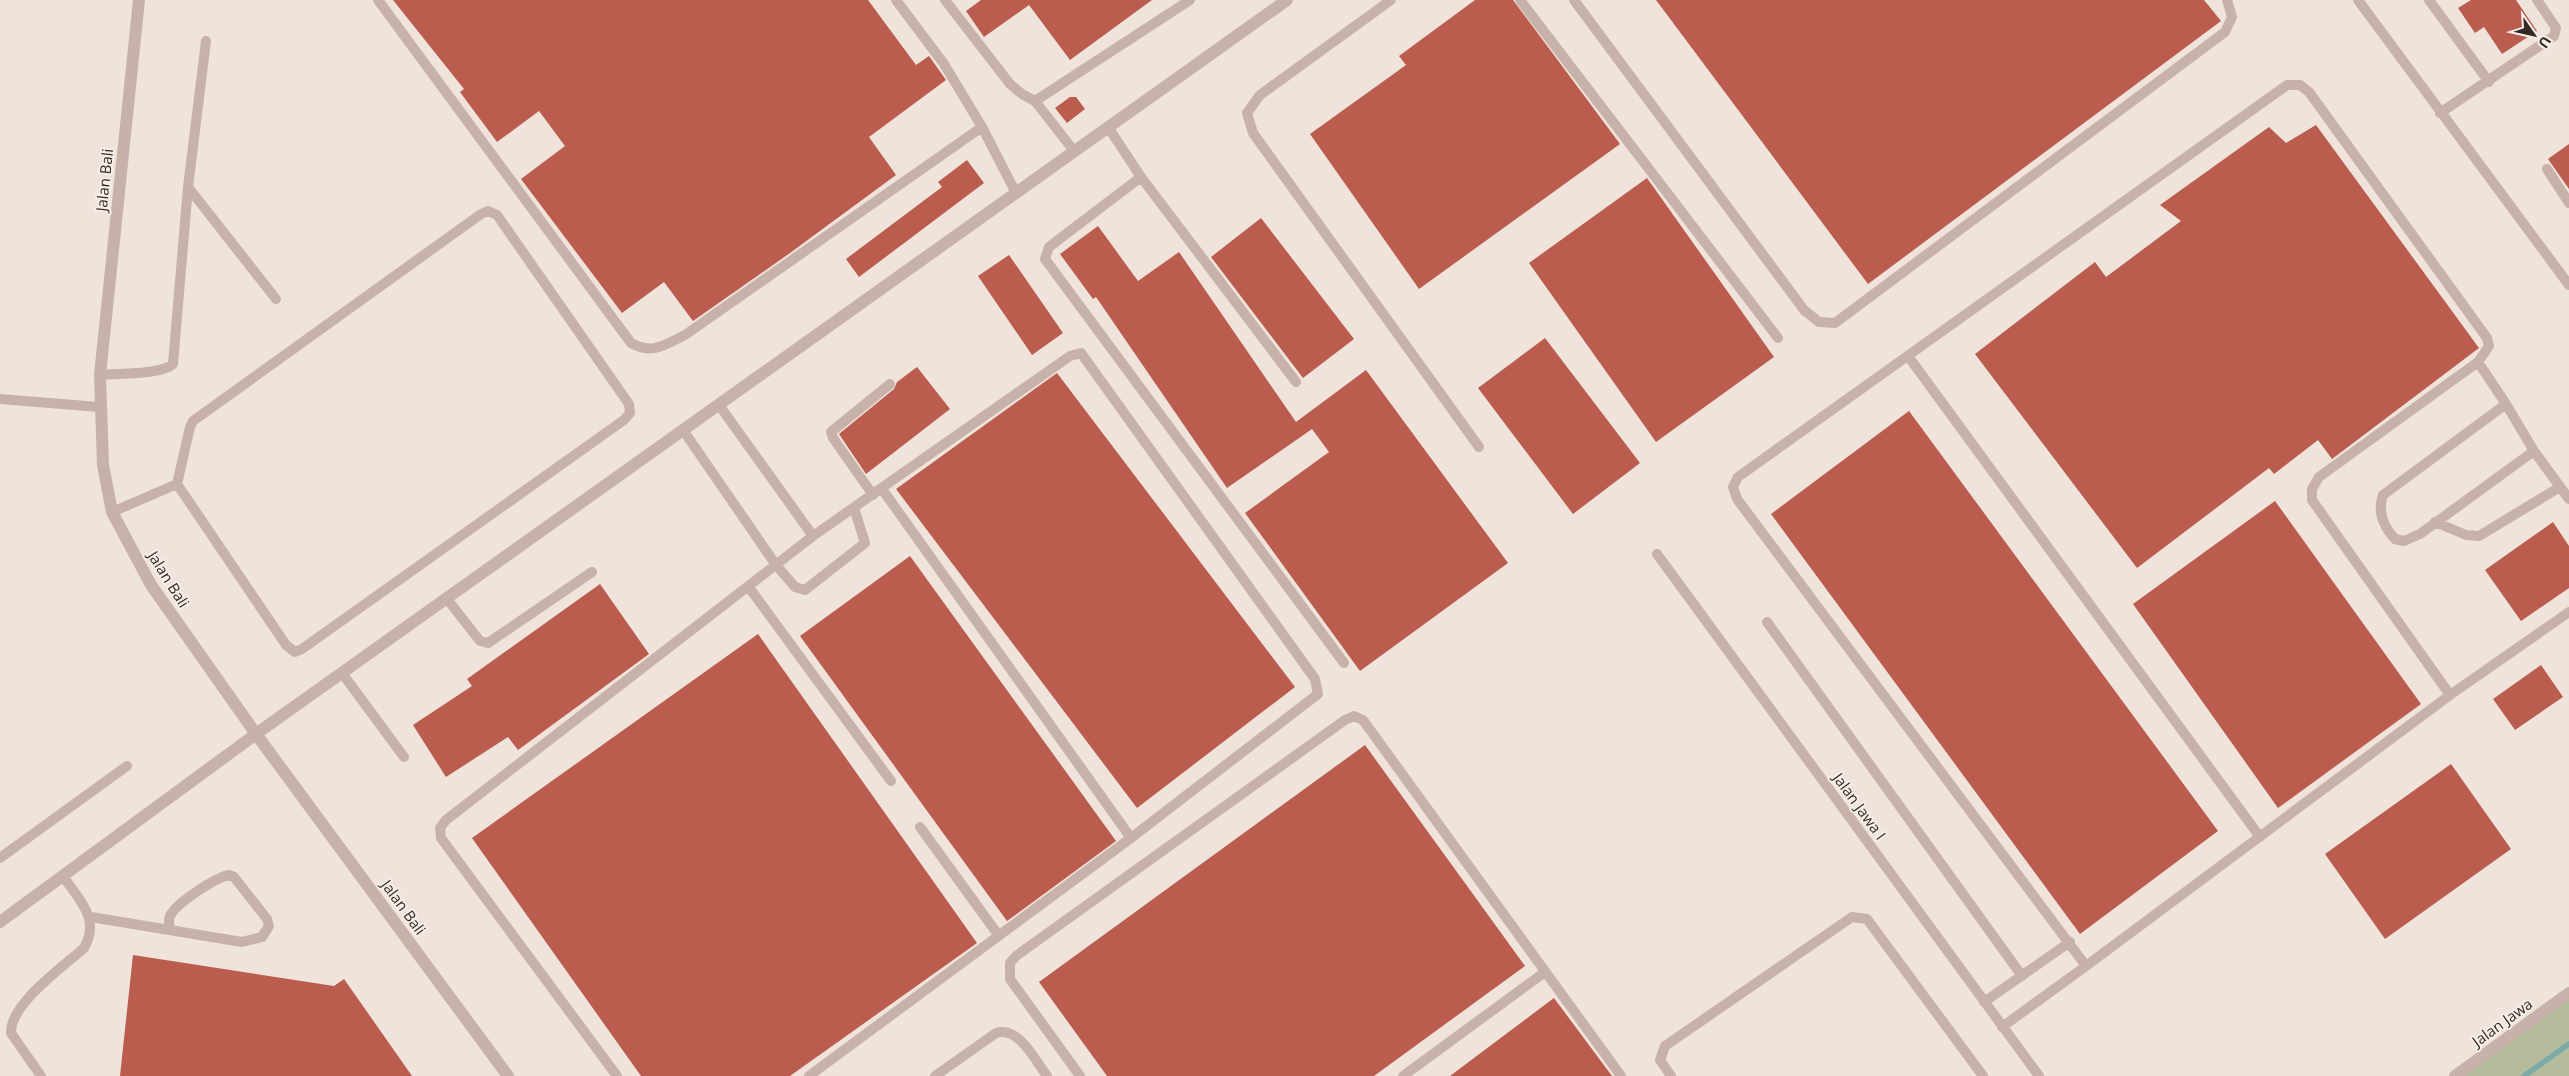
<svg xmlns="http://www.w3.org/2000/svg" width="2569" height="1076" viewBox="0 0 2569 1076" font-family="'Open Sans',sans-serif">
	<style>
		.green { fill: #b5bc9c }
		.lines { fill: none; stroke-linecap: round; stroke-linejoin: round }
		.stream { stroke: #7da9a6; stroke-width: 5.5 }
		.building { fill: #ba5c4e }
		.service { stroke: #c6b2a8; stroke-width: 10 }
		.minor { stroke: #c6b2a8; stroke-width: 12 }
		.tertiary { stroke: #c6b2a8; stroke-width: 12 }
		.labels { text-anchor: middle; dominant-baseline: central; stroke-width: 4; stroke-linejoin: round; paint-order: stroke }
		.street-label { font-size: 15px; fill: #332a27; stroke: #f7eee7 }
	</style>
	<rect width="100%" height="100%" fill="#efe3db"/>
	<!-- green -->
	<path class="green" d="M2569 993V1076H2454Z"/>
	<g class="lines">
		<!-- stream -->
		<path class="stream" d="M2524 1076 2569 1044"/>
	</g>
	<!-- building -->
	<path class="building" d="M393 0H868L916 65 929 56 946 80 869 137 896 175 790 253 693 321 664 282 622 313 521 179 565 146 539 111 497 142 460 92 464 89Z
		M981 0H1152L1070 60 1029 5 984 37 966 11Z
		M1475 0H1513L1620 144 1419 289 1310 134 1406 65 1399 56Z
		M1656 0H2204L2221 21 1868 284Z
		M2471 0H2516L2537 31 2502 54 2484 27 2475 33 2458 8Z
		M1070 97H1076L1085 109 1067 123 1055 108Z
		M2316 125 2479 348 2332 459 2318 440 2274 474 2269 468 2137 568 1975 354 2095 262 2106 277 2181 221 2160 205 2269 127 2286 143Z
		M2569 144V189L2548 159Z
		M967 160 984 183 859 277 846 259 942 187 938 182Z
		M1647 178 1774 357 1656 442 1529 263Z
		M1261 218 1354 339 1303 378 1211 257Z
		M1098 226 1138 281 1179 252 1296 422 1366 370 1508 563 1360 671 1245 513 1329 452 1312 429 1227 488 1096 297 1093 299 1060 254Z
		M1009 255 1063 333 1032 355 978 276Z
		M1545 338 1640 463 1573 514 1478 388Z
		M917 367 950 409 866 474 839 434 894 389 897 382Z
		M1057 373 1295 687 1137 808 896 489Z
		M1909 411 2218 831 2080 934 1771 514Z
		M2275 501 2421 704 2278 808 2133 604Z
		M2553 522 2569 546V588L2521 621 2485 570Z
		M910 556 1116 841 1007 921 800 636Z
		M600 584 649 654 518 750 508 737 446 777 413 725 472 686 467 679Z
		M758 634 977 943 790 1076H641L472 838Z
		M2541 665 2563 697 2515 730 2493 699Z
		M1365 745 1525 966 1374 1076H1107L1039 982Z
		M2451 764 2511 849 2385 939 2325 854Z
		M133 955 334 986 344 979 412 1076H120Z
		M1554 998 1612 1076H1450Z"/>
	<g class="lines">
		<!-- service -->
		<path class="service" d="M378 0 631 343C653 355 664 345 685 335L982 127
			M896 0 944 64 982 127 1016 193
			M945 0 1010 84 1022 94 1035 101 1074 151
			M1391 0 1260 95 1247 113 1253 133 1479 447
			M1520 0 1778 338
			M1574 0 1804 310 1819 322 1835 323 2225 32 2232 17 2227 0
			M2358 0 2569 285
			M2429 0 2489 82
			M1035 101 1190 0
			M2440 113 2554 36 2556 28 2537 0
			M1108 127 1141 177 1296 382
			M2547 169 2569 203
			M1141 177 1049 247 1045 259 1344 663
			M188 187 276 299
			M488 211 497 215 629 404 630 413 624 420 302 649 295 652 286 645 177 484 190 427 193 421 481 214Z
			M1908 356 2260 837
			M2478 362 2506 404 2383 495C2377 512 2383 526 2395 539L2404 541 2420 534 2534 451 2569 499
			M100 375C117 373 161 375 173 364L188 187 206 41
			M0 399 99 407
			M2506 404 2534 451
			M719 405 813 536
			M683 430 776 565 795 587 805 590 865 543 854 508
			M882 489 1131 838
			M873 495 833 438 831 432 890 384
			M112 512 177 484
			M2435 522 2466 535 2479 536 2560 487
			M1657 554 2039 1076
			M748 586 891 781
			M447 599 480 641 488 643 592 572
			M1767 622 2022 976
			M342 673 404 757
			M2450 695 2312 500V489L2319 477 2478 362 2489 346 2487 338 2309 92 2300 85H2287L1738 477 1733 487 1737 499 2086 966 2450 695 2569 612
			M920 827 999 936
			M0 858 127 766
			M91 917 242 942 262 937 269 926 267 919 234 877 229 875C215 878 176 903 170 916 168 920 169 924 170 928
			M1984 1002 2070 942
			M2002 1027 2086 966
			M41 1076 11 1033C10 1004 63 967 84 948 101 919 79 900 63 876
			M617 1076 441 838 440 828 446 820 813 536 1070 356 1081 353 1315 679 1318 694 1131 838 809 1076
			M935 1076 996 1033C1019 1026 1035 1060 1047 1076
			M1080 1076 1010 979V963L1016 956 1345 720 1354 716 1363 720 1621 1076
			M1403 1076 1545 972
			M1671 1076 1660 1060 1665 1046 1852 917 1867 919 1983 1076"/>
		<!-- minor -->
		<path class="minor" d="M139 0 100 375 103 465 112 512 151 585 256 734 508 1076
			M0 922 256 734 1287 0"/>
		<!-- tertiary -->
		<path class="tertiary" d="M2455 1076 2569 993"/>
	</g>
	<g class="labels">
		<!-- street labels -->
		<g class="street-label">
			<text transform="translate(104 180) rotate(-84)">Jalan Bali</text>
			<text transform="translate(169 579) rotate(58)">Jalan Bali</text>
			<text transform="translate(1860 806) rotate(54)">Jalan Jawa I</text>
			<text transform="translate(404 907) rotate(54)">Jalan Bali</text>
			<text transform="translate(2502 1022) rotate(-36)">Jalan Jawa</text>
		</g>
	</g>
	<!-- north arrow -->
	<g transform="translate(2534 35) rotate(124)" stroke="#f7eee7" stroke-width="4" paint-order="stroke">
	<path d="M0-4L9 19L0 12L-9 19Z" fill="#332a27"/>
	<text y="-8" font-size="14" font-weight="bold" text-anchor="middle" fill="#332a27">U</text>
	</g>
</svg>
